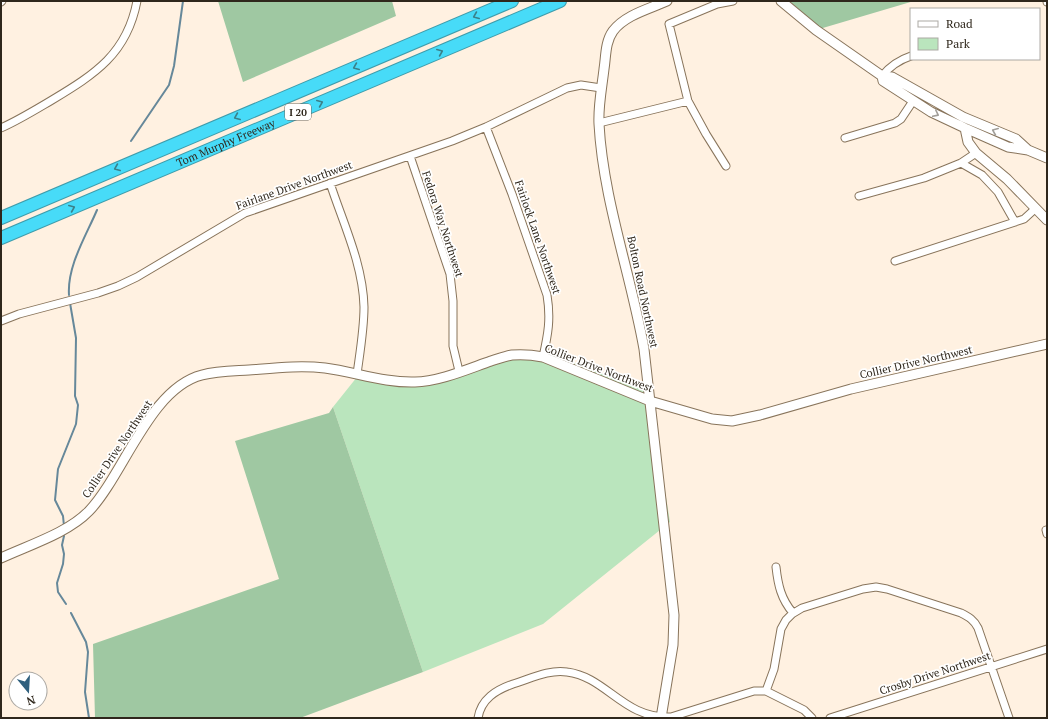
<svg xmlns="http://www.w3.org/2000/svg" width="1048" height="719" viewBox="0 0 1048 719" font-family="'PT Serif',serif">
	<style>
		.green { fill: #bae5bd }
		.forest { fill: #9fc8a2 }
		.lines { fill: none; stroke-linecap: round; stroke-linejoin: round }
		.stream { stroke: #66889a; stroke-width: 2 }
		.street-casing { stroke: #88745b; stroke-width: 9 }
		.secondary-casing { stroke: #88745b; stroke-width: 11 }
		.highway-casing { stroke: #3f9cab; stroke-width: 14 }
		.street { stroke: #fff; stroke-width: 7 }
		.secondary { stroke: #fff; stroke-width: 9 }
		.highway { stroke: #47dbf8; stroke-width: 12 }
		.oneway { stroke: #3b818a }
		.oneway2 { stroke: #a19e99 }
		.labels { text-anchor: middle; dominant-baseline: central; stroke-width: 3.5; stroke-linejoin: round; paint-order: stroke }
		.shield { fill: #fff; stroke: #6d6860; stroke-width: 1 }
		.shield-label { font-size: 10px; font-weight: bold; fill: #2f271c }
		.street-label { font-size: 11px; fill: #2f271c; stroke: #fff }
	</style>
	<rect width="100%" height="100%" fill="#fff1e1"/>
	<!-- green -->
	<path class="green" d="M541 351 649 391 670 522 543 624 423 672 333 407 361 372 428 380 473 365Z"/>
	<!-- forest -->
	<path class="forest" d="M218 1H392L396 16 243 82Z
		M779 1H914L816 30Z
		M333 407 423 672 300 718H95L93 644 279 579 235 441 329 413Z"/>
	<g class="lines">
		<!-- stream -->
		<path class="stream" d="M131 141 169 85 174 66 183 1
			M69 295C67 266 86 236 97 210
			M64 526 63 516 55 500 58 469 76 424 78 405 75 396 76 338 70 303
			M64 536 62 545 64 554 63 564 57 583 58 592 66 604
			M71 613 86 642 88 652 85 692 89 718"/>
		<defs>
			<path id="street" d="M1047 1V2
				M1 2 2 1
				M882 76C890 66 899 60 911 56
				M599 123 688 101
				M486 127 512 194 547 295C551 319 548 334 543 357
				M1 128C19 120 35 110 52 100 95 74 127 54 137 1
				M845 138 895 123 901 119 913 101
				M410 156 450 274 453 301V346L459 371
				M961 163 982 175 998 192 1015 222
				M726 166 706 134 688 101 669 24 717 4 733 1
				M330 183C343 223 363 264 364 307 364 329 360 352 357 374
				M859 196 924 178 961 163 976 153
				M895 261 1024 219 1036 208
				M1 321 19 314 98 293 118 286 137 277 245 213 452 141 486 127 567 88 581 85 601 88
				M1046 530 1047 534
				M776 567C778 585 781 599 793 613
				M766 691 774 669 781 629 786 620 792 614 802 608 863 589 876 587 887 589 961 613C969 617 974 620 978 628L1009 718
				M478 718C481 699 496 690 513 684 530 679 549 669 567 672 607 677 623 719 671 717L754 691H766L804 710 812 718
				M830 718 1047 649"/>
			<path id="secondary" d="M781 1 816 30 882 76 892 77 963 117 1016 139 1028 150
				M882 76 883 81 931 112 965 128 1008 147 1028 150 1047 158
				M965 128 968 142 976 153 1007 179 1047 220
				M1 558C29 545 68 533 89 511 124 474 150 388 202 375 217 371 234 371 249 370 274 368 300 365 325 368 355 372 385 383 415 382 438 382 468 369 491 361 498 359 505 356 512 355 523 354 533 355 543 357L650 401 712 419 732 421 760 415 851 389 1047 344
				M661 718 673 645 674 615 644 349C631 275 603 199 599 124 598 106 602 87 604 69 606 57 605 42 613 31 625 15 649 9 667 1"/>
			<g id="highway">
				<path d="M1 218 512 1"/>
				<path id="s1" d="M1 238 560 1"/>
			</g>
		</defs>
		<!-- street casing -->
		<use href="#street" class="street-casing"/>
		<!-- secondary casing -->
		<use href="#secondary" class="secondary-casing"/>
		<!-- highway casing -->
		<use href="#highway" class="highway-casing"/>
		<!-- street -->
		<use href="#street" class="street"/>
		<!-- secondary -->
		<use href="#secondary" class="secondary"/>
		<!-- highway -->
		<use href="#highway" class="highway"/>
	</g>
	<!-- one-way arrows -->
	<defs><path id="oneway-chevron" d="M-2-3.5L2.5 0L-2 3.5" fill="none" stroke-width="1.6" stroke-linecap="round" stroke-linejoin="round"/></defs>
	<g class="oneway">
		<use href="#oneway-chevron" transform="translate(476 16) rotate(157)"/>
		<use href="#oneway-chevron" transform="translate(440 52) rotate(-23)"/>
		<use href="#oneway-chevron" transform="translate(356 67) rotate(157)"/>
		<use href="#oneway-chevron" transform="translate(320 103) rotate(-23)"/>
		<use href="#oneway-chevron" transform="translate(237 117) rotate(157)"/>
		<use href="#oneway-chevron" transform="translate(117 168) rotate(157)"/>
		<use href="#oneway-chevron" transform="translate(72 208) rotate(-23)"/>
	</g>
	<g class="oneway2">
		<use href="#oneway-chevron" transform="translate(936 114) rotate(26)"/>
		<use href="#oneway-chevron" transform="translate(995 131) rotate(-157)"/>
	</g>
	<g class="labels">
		<!-- shield labels -->
		<rect class="shield" x="285" y="104" width="26" height="16" rx="3"/>
		<g class="shield-label">
			<text x="298" y="112">I 20</text>
		</g>
		<!-- street labels -->
		<g class="street-label">
			<text stroke="none"><textPath href="#s1" startOffset="244">Tom Murphy Freeway</textPath></text>
			<text transform="translate(294 185) rotate(-20)">Fairlane Drive Northwest</text>
			<text transform="translate(443 224) rotate(72)">Fedora Way Northwest</text>
			<text transform="translate(538 237) rotate(71)">Fairlock Lane Northwest</text>
			<text transform="translate(643 292) rotate(78)">Bolton Road Northwest</text>
			<text transform="translate(916 362) rotate(-13)">Collier Drive Northwest</text>
			<text transform="translate(599 368) rotate(21)">Collier Drive Northwest</text>
			<text transform="translate(117 449) rotate(-56)">Collier Drive Northwest</text>
			<text transform="translate(935 673) rotate(-18)">Crosby Drive Northwest</text>
		</g>
	</g>
	<!-- border -->
	<rect width="1048" height="719" fill="none" stroke="#2f271c" stroke-width="4"/>
	<!-- legend -->
	<rect x="910" y="8" width="130" height="52" fill="#ffffff" stroke="#aca9a4"/>
	<rect x="918" y="21" width="20" height="6" fill="#ffffff" stroke="#aca9a4"/>
	<text x="946" y="28" font-size="12" fill="#2f271c">Road</text>
	<rect x="918" y="38" width="20" height="12" fill="#bae5bd" stroke="#aca9a4"/>
	<text x="946" y="48" font-size="12" fill="#2f271c">Park</text>
	<!-- north arrow -->
	<g transform="translate(28 691) rotate(162)"><circle r="19" fill="#ffffff" stroke="#aca9a4"/>
	<path d="M0-3L7 15L0 10L-7 15Z" fill="#30607e"/>
	<text y="-6" font-size="11" font-weight="bold" text-anchor="middle" fill="#2f271c">N</text>
	</g>
</svg>
